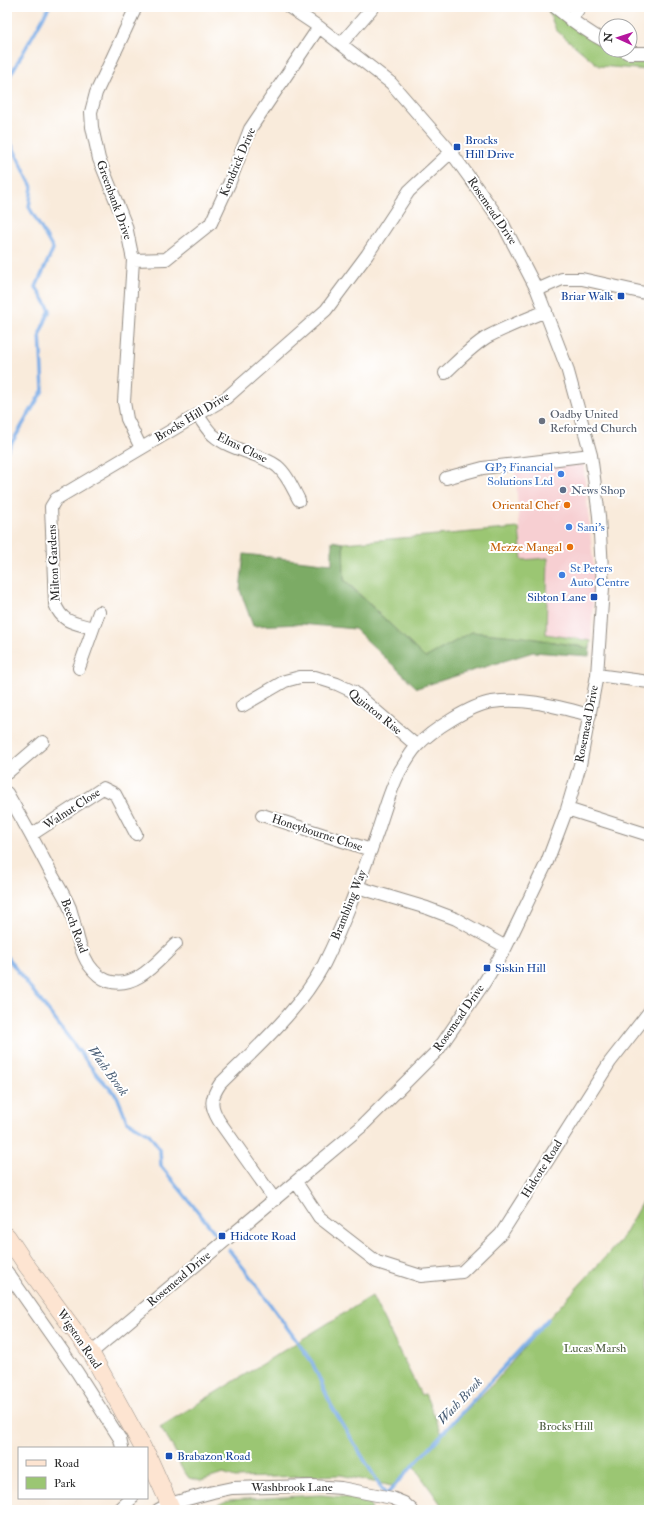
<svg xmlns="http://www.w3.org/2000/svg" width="656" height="1517" viewBox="0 0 656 1517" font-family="'IM FELL Double Pica',serif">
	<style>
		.built { fill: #f7cfd2 }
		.green { fill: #9bc673; stroke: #63784f }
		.forest { fill: #7cab65; stroke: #546b48 }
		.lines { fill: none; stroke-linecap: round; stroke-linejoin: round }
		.stream { stroke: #7bade7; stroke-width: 3.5 }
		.street-casing { stroke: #928b83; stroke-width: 14 }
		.secondary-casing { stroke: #928b83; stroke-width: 18 }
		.street { stroke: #fff; stroke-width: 12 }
		.secondary { stroke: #fde4d1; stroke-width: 17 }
		.transit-dot { fill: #1a4fb4; stroke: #fff; stroke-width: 1.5 }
		.worship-dot { fill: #6b7280; stroke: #fff; stroke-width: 1.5 }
		.shop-dot { fill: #3f7fe0; stroke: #fff; stroke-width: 1.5 }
		.service-dot { fill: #5c6f8a; stroke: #fff; stroke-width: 1.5 }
		.food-dot { fill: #e8710a; stroke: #fff; stroke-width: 1.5 }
		.labels { text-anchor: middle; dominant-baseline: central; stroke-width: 4; stroke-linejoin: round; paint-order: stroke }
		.transit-label { font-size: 12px; fill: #164399; stroke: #fff; text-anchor: start }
		.street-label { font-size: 12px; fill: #2b2b2b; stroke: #fff }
		.worship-label { font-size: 12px; fill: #5b616d; stroke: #fff; text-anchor: start }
		.shop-label { font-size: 12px; fill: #366cbe; stroke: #fff; text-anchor: start }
		.service-label { font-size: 12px; fill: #4e5e75; stroke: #fff; text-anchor: start }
		.food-label { font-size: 12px; fill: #c56008; stroke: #fff; text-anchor: end }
		.park-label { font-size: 12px; fill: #526144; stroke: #fff }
		.water-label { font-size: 13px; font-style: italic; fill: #4b5f76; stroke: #fff }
	</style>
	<rect width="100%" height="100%" fill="#fff"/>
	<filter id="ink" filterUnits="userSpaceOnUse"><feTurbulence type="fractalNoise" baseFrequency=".025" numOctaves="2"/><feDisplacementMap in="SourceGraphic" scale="8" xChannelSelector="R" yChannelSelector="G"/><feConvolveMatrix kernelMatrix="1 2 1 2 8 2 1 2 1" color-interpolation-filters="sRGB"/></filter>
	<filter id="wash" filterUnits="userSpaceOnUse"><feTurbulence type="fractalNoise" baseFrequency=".012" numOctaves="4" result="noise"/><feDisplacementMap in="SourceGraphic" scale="16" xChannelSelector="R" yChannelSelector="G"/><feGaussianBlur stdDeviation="0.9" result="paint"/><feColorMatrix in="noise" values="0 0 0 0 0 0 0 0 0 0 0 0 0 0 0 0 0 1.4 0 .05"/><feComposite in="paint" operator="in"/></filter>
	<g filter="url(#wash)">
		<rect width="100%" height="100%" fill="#f9ebdb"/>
		<!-- built -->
		<path class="built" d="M583 462 594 571 591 641 546 634 548 558 522 560 515 472Z"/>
		<!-- green -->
		<path class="green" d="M545 7H580L571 20 606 42V50H623L649 53V70L599 66 556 30 548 10Z
			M519 528 522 560 548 558 546 634 591 641 590 648 523 637 472 632 425 658 344 579 343 543Z
			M649 1189V1510H445L413 1465 392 1486 341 1475 235 1478 223 1474 201 1481 189 1478 181 1467 174 1449 160 1427 372 1296 421 1395 425 1394 442 1434 496 1381 548 1319 621 1240Z
			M321 1495 365 1499 369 1502 372 1510H205L229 1500Z"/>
		<!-- forest -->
		<path class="forest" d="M332 541 343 543 344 580 425 658 472 632 524 637 588 648H590L589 656 533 652 417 688 355 629 301 624 253 626 240 590 244 554 332 564Z"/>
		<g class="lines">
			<!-- stream -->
			<path class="stream" d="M7 81 49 7
				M7 135 32 187 29 207 53 249 36 287 50 310 40 333 43 390 7 451
				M7 957 98 1076 117 1096 127 1121 149 1134 160 1149 161 1166 216 1234
				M229 1250 246 1271 312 1362 331 1405 385 1494
				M386 1495 548 1319"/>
		</g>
	</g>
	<g filter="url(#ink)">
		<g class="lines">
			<defs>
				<path id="street" d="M136 7 96 93 91 112 92 127 99 159 126 226 133 260 124 402 127 419 141 448
					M555 7C571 20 587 32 606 42
					M570 20 580 7
					M341 44 373 7
					M623 50 628 53H649
					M133 260 166 259 211 223 229 184 250 129 319 27
					M537 290 562 279H582L649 294
					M445 373C458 361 471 347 487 337 506 327 526 319 546 311
					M198 416C203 422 207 430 213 435 231 451 258 452 277 466 287 474 293 489 299 500
					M446 478 483 468 591 455
					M93 628C75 623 62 623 55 604L51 507 56 499 226 398 326 310 367 255 409 191 451 152
					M79 668 99 612
					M597 675 649 682
					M242 706 285 681 300 677H315L337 684 354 692 417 746
					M7 773 43 742
					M7 793C22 819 37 846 51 873 57 884 65 896 70 908 76 927 78 948 89 965 94 972 100 978 108 981 137 990 158 960 176 944
					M567 809 649 835
					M262 815 371 850
					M31 835 103 788 115 794 136 834
					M357 887 427 908 456 919 506 947
					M296 1182 319 1217 377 1262 421 1276 462 1272 501 1234 610 1062 649 1012
					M275 1200 219 1121C210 1106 210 1099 220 1084 257 1047 299 1011 324 964 345 922 361 877 377 833 384 813 390 789 400 771 405 763 411 752 417 746 432 730 471 705 492 702 526 697 558 707 590 715
					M7 1272 77 1372 120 1439 122 1448
					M91 1353 361 1127 438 1050 484 983 506 947 547 862 567 809 580 765 597 675 603 588 599 516 591 455 567 368 537 290 503 224 451 152 391 83 319 27 289 7
					M119 1510 132 1498
					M158 1510 169 1504 213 1492 232 1488 313 1486 341 1488 392 1498 404 1503 412 1510"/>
				<path id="secondary" d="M7 1236 27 1266 91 1353 143 1448
					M147 1454 172 1510"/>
			</defs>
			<!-- street casing -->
			<use href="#street" class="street-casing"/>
			<!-- secondary casing -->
			<use href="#secondary" class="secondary-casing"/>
			<!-- street -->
			<use href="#street" class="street"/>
			<!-- secondary -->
			<use href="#secondary" class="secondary"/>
		</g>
	</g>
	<!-- markers -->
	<g class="transit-dot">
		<rect x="453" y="143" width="8" height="8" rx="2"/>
		<rect x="617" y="292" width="8" height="8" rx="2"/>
		<rect x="590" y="593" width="8" height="8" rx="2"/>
		<rect x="483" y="964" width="8" height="8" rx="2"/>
		<rect x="218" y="1232" width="8" height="8" rx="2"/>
		<rect x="165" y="1452" width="8" height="8" rx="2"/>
	</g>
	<circle class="worship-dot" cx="542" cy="421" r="4"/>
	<g class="shop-dot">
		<circle cx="561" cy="474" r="4"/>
		<circle cx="569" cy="527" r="4"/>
		<circle cx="562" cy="575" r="4"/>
	</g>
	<circle class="service-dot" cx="563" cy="490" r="4"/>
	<g class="food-dot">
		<circle cx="567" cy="505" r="4"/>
		<circle cx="570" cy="547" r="4"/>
	</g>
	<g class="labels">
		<!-- transit labels -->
		<g class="transit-label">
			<text x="465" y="140">Brocks<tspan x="465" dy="14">Hill Drive</tspan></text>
			<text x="613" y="296" text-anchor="end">Briar Walk</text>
			<text x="586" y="597" text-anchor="end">Sibton Lane</text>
			<text x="495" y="968">Siskin Hill</text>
			<text x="230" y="1236">Hidcote Road</text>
			<text x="177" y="1456">Brabazon Road</text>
		</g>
		<!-- street labels -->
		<g class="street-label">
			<text transform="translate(238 162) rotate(-67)">Kendrick Drive</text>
			<text transform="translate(114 200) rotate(70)">Greenbank Drive</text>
			<text transform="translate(492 211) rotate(56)">Rosemead Drive</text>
			<text transform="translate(192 417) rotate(-31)">Brocks Hill Drive</text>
			<text transform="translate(242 448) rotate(26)">Elms Close</text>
			<text transform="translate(54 563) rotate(-93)">Milton Gardens</text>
			<text transform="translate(375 712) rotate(39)">Quinton Rise</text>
			<text transform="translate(587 724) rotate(-79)">Rosemead Drive</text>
			<text transform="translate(72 809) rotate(-33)">Walnut Close</text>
			<text transform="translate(317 833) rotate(18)">Honeybourne Close</text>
			<text transform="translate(349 905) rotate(-68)">Brambling Way</text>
			<text transform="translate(74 926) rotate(70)">Beech Road</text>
			<text transform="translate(459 1018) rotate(-55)">Rosemead Drive</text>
			<text transform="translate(542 1169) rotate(-58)">Hidcote Road</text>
			<text transform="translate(179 1279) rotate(-40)">Rosemead Drive</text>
			<text transform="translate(79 1339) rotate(56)">Wigston Road</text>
			<text x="292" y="1487">Washbrook Lane</text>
		</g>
		<!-- worship labels -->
		<g class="worship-label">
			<text x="550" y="414">Oadby United<tspan x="550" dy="14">Reformed Church</tspan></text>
		</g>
		<!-- shop labels -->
		<g class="shop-label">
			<text x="553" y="467" text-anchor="end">GP3 Financial<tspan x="553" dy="14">Solutions Ltd</tspan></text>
			<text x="577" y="527">Sani's</text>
			<text x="570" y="568">St Peters<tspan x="570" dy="14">Auto Centre</tspan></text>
		</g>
		<!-- service labels -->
		<g class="service-label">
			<text x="571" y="490">News Shop</text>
		</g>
		<!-- food labels -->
		<g class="food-label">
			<text x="559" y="505">Oriental Chef</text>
			<text x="562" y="547">Mezze Mangal</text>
		</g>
		<!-- park labels -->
		<g class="park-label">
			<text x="595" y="1348">Lucas Marsh</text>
			<text x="566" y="1426">Brocks Hill</text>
		</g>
		<!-- water labels -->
		<g class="water-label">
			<text transform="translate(108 1071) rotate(54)">Wash Brook</text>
			<text transform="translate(460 1401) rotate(-47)">Wash Brook</text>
		</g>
	</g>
	<!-- margin -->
	<rect width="656" height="1517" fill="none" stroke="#fff" stroke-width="24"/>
	<!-- legend -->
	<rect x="18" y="1447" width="130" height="52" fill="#ffffff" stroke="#aaaaaa"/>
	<rect x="26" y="1460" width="20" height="6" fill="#fde4d1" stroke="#aaaaaa"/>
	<text x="54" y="1467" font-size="12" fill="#2b2b2b">Road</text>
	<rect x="26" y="1477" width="20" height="12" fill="#9bc673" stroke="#aaaaaa"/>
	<text x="54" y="1487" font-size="12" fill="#2b2b2b">Park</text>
	<!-- north arrow -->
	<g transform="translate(618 38) rotate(273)"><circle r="19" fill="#ffffff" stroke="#aaaaaa"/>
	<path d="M0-3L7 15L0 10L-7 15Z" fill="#b5179e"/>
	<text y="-6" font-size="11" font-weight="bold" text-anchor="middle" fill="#2b2b2b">N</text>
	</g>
</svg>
